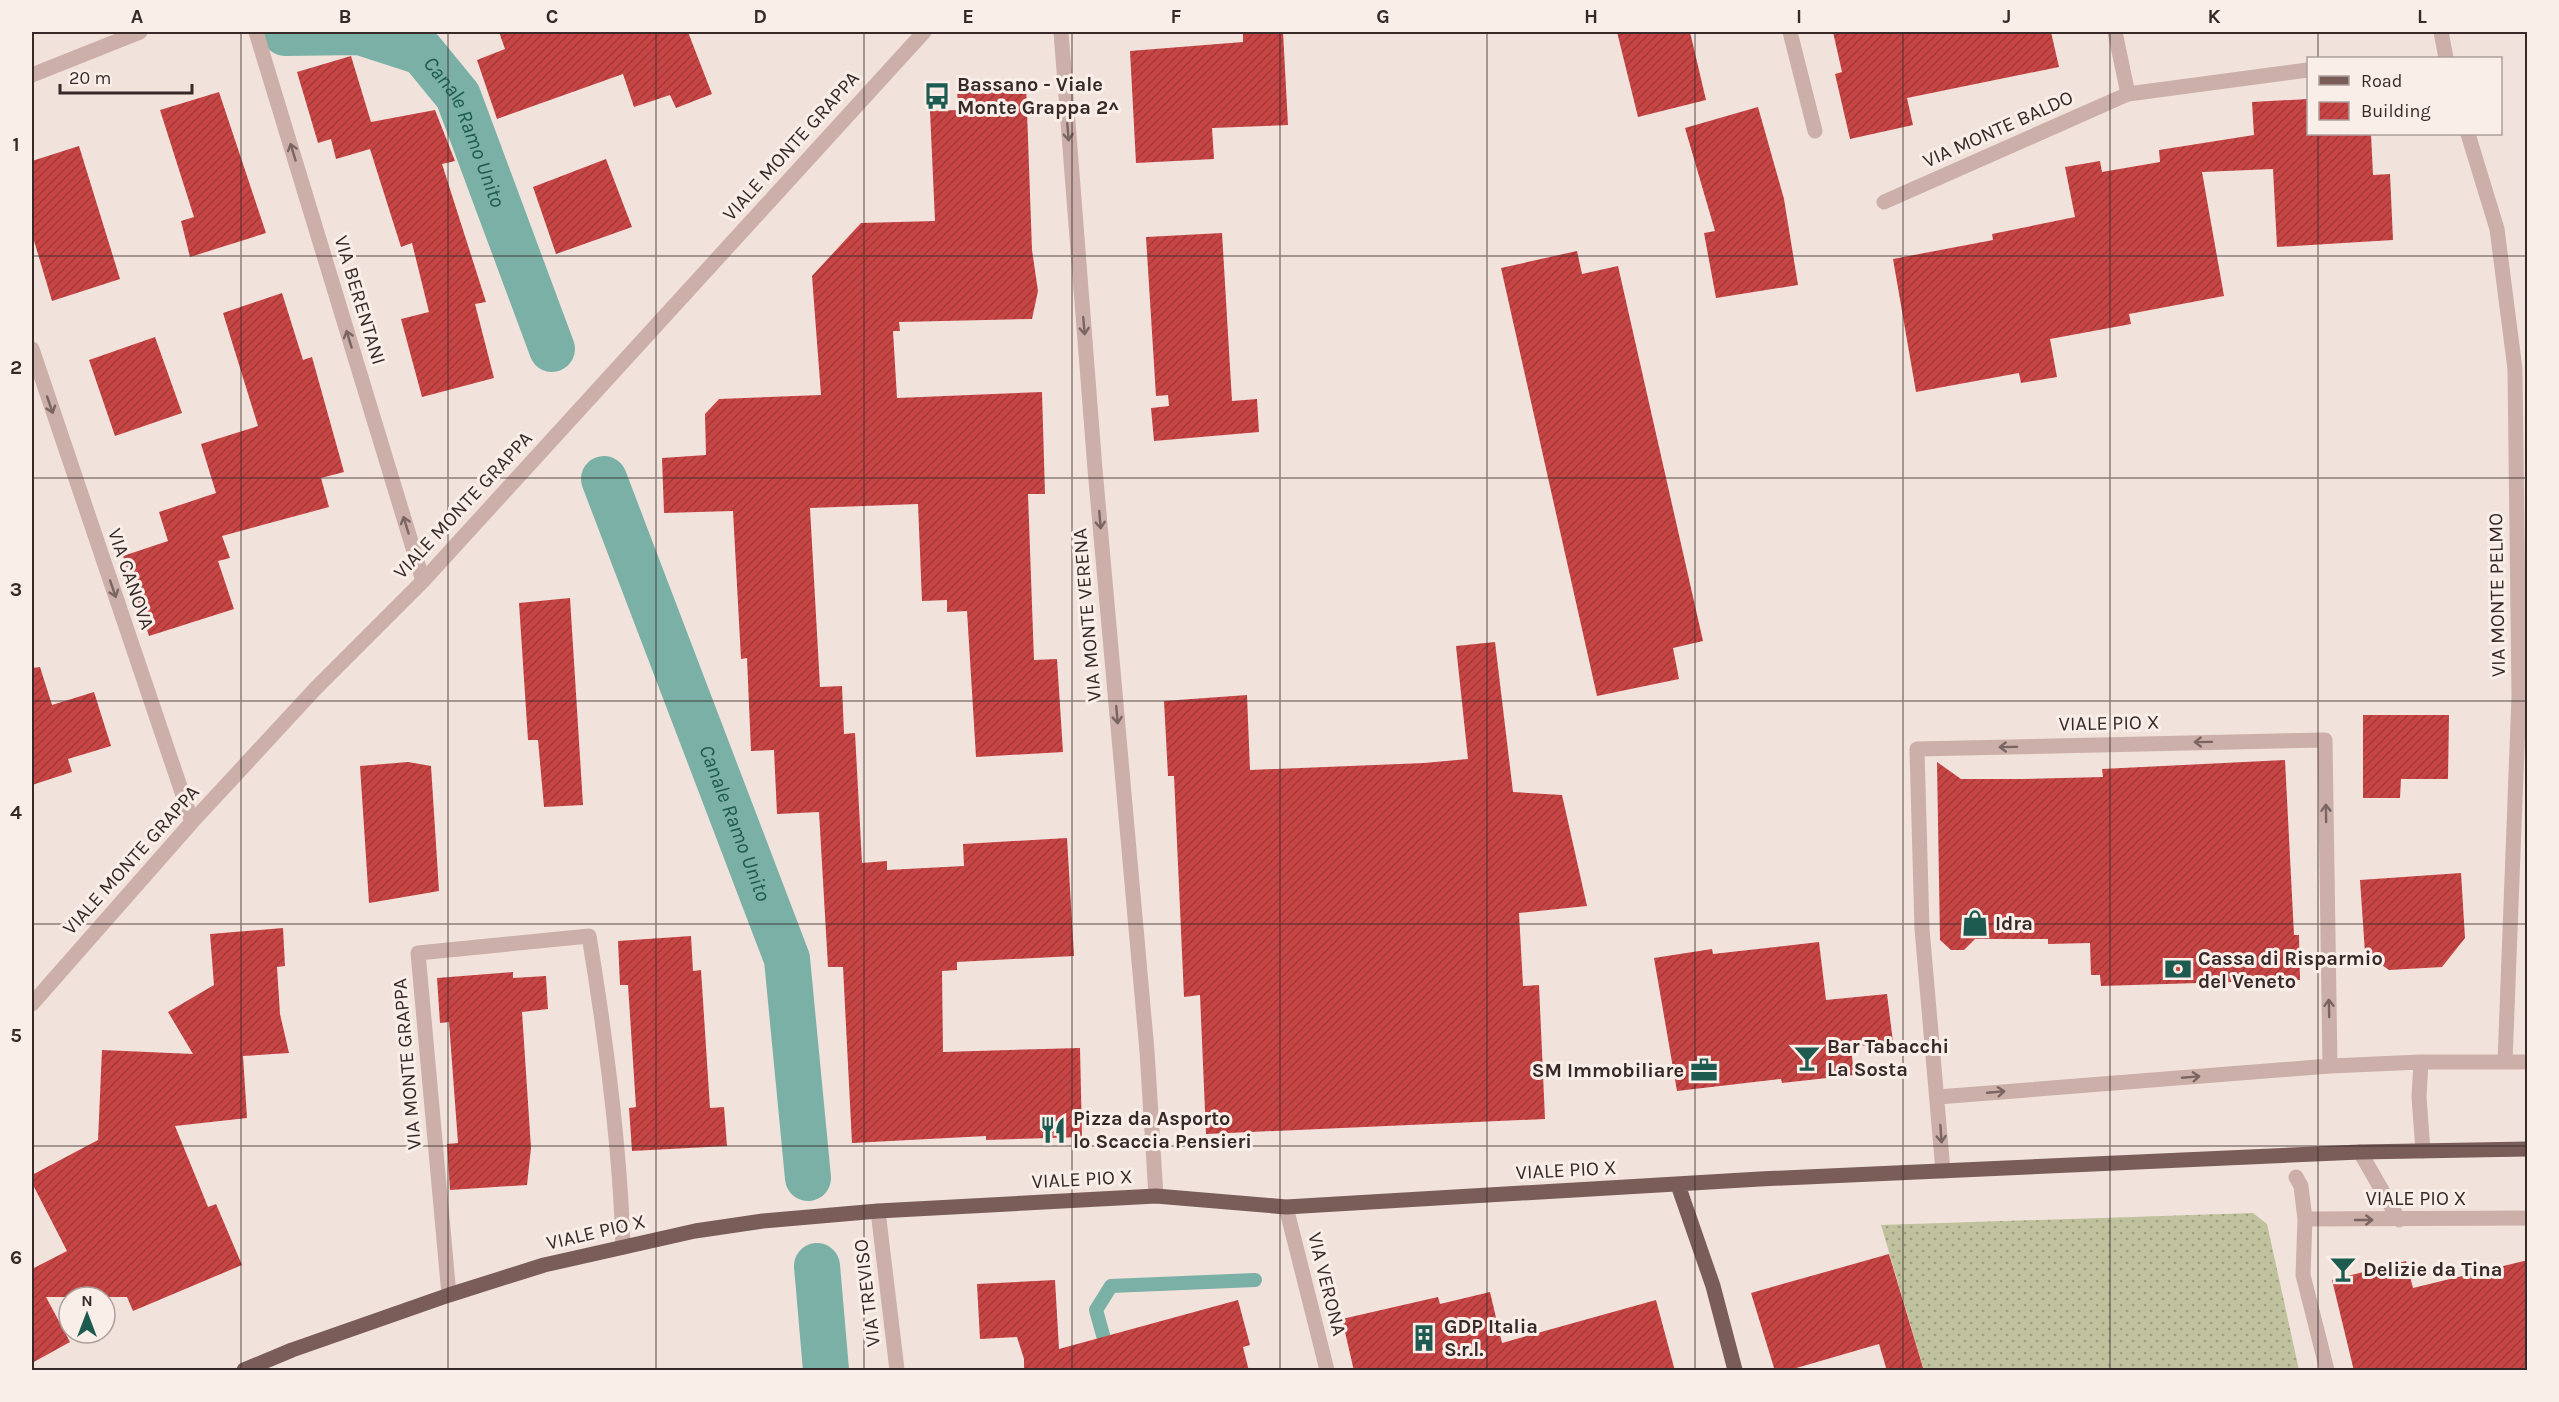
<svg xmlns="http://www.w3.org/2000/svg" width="2559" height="1402" viewBox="0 0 2559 1402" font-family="Karla,sans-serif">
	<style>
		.grass { fill: url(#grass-dots) }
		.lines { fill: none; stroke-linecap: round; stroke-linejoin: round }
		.stream { stroke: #7ab0a5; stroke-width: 14 }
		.canal { stroke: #7ab0a5; stroke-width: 46 }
		.building { fill: url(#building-hatch) }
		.minor { stroke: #cbafa8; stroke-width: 15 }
		.major { stroke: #7a5c59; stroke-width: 15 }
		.oneway { stroke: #7a6562 }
		.grid { fill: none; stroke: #372928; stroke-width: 1.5; stroke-opacity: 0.55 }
		.labels { text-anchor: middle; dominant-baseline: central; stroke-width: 6; stroke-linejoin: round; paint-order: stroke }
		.poi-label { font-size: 20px; font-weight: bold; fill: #372928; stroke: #faeee9; text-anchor: start }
		.street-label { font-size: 20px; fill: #372928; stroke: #faeee9 }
		.water-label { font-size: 21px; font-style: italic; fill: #1d5a4f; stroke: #faeee9 }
		.neatline { fill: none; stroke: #372928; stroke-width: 2 }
		.grid-label { font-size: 20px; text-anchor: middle; font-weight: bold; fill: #372928 }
	</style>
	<defs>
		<pattern id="grass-dots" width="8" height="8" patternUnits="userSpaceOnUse" patternTransform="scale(1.5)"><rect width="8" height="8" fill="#bfc29c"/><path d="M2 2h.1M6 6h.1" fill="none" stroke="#9c9e7f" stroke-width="1.8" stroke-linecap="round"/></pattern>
		<pattern id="building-hatch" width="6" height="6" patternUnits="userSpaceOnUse" patternTransform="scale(1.5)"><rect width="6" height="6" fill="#c84545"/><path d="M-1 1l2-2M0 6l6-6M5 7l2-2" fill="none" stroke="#a33a3a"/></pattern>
	</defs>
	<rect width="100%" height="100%" fill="#f2e2dc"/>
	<!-- grass -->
	<path class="grass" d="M2253 1213 2267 1224 2299 1370H1924L1881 1225Z"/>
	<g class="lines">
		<!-- stream -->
		<path class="stream" d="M1108 1353 1096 1310 1111 1286 1255 1280"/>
		<!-- canal -->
		<g class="canal">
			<path id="s1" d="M285 33 360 32 422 52 458 96 552 349"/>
			<path id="s2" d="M604 479 787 959 808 1178"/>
			<path d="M817 1266 826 1370"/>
		</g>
	</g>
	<!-- building -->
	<path class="building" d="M499 32H688L712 94 676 108 670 95 634 107 623 74 497 119 477 60 505 49Z
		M1243 32H1283L1288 125 1212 128 1214 159 1136 163 1130 51 1243 42Z
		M1617 32H1690L1706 100 1638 117Z
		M1833 32H2051L2059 67 1907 98 1913 125 1850 139 1835 74 1842 72Z
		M351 56 371 122 435 110 455 161 442 164 486 302 475 304 494 378 422 397 401 319 429 312 412 243 401 247 370 149 336 159 331 139 318 143 297 72Z
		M1026 83 1032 250 1038 291 1032 319 899 322 900 331H893L897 398 1042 392 1045 494H1028L1034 660 1057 659 1063 752 976 757 967 611 947 612V600L922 601 918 504 810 508 820 687 842 686 844 734 855 733 862 863 887 861V870L964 866 963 844 1067 838 1074 956 957 962V970L942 971 943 1052 1080 1048 1082 1137 986 1140V1136L852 1143 843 967H828L819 812 777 814 774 750 751 751 747 658 741 659 733 511 664 513 662 458 706 455 705 414 719 399 821 395 812 276 861 223 935 221 930 111 958 110 957 86Z
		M219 92 266 233 190 257 181 221 194 217 160 110Z
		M2308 99V134H2371L2373 175 2390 174 2393 240 2277 247 2273 169 2202 172 2224 296 2129 314 2131 324 2050 339 2057 377 2021 383 2019 373 1916 392 1893 259 1993 240 1992 234 2075 217 2065 167 2100 161 2102 172 2160 162 2159 150 2254 135 2252 102Z
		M1758 107 1784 199 1798 285 1716 298 1704 233 1715 231 1685 128Z
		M79 146 120 279 52 301 32 234V161Z
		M606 159 632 227 556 254 533 187Z
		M1222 233 1232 401 1257 399 1259 432 1154 441 1151 408 1169 406 1168 395 1156 396 1146 237Z
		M1577 251 1582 274 1618 266 1703 641 1673 648 1679 679 1597 696 1501 268Z
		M282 293 303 360 312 357 344 472 321 478 329 507 222 536 230 558 218 561 234 609 149 636 123 556 168 541 159 512 216 493 201 444 258 426 223 313Z
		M155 337 182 413 115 436 89 360Z
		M570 598 583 805 544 807 538 740H528L519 603Z
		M1495 642 1513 792 1562 795 1587 906 1519 913 1523 986 1539 985 1545 1119 1206 1134 1200 995 1184 997 1174 776H1168L1164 701 1247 695 1250 770 1424 763 1468 759 1456 646Z
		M40 667 52 705 94 692 111 746 68 759 72 772 32 785V668Z
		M2363 715H2449L2448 779H2401L2400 798H2363Z
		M2285 760 2294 935H2299L2300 980 2101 986 2100 975H2091L2090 943 2048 944V939H1975L1964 950H1951L1940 940 1937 762 1961 779H2023L2103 777 2102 769Z
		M408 762 431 766 439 891 369 903 360 766Z
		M2461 873 2465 938 2442 967 2389 970 2365 953 2360 880Z
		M283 928 285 966 277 967 280 1014 289 1053 243 1056 247 1118 175 1126 208 1207 216 1204 242 1265 133 1311 127 1297H46L70 1342 32 1363V1269L67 1251 32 1183V1175L98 1140 102 1050 193 1054 168 1012 214 985 210 934Z
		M691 936 693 971 701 970 710 1108 724 1107 727 1146 632 1151 629 1108 636 1107 628 985H620L618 941Z
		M1819 942 1826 1000 1887 994 1893 1042 1851 1047 1854 1075 1782 1083 1781 1079 1677 1091 1654 958 1712 949 1713 954Z
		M513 972V978L546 976 548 1009 522 1012 531 1148 527 1185 450 1190 447 1144 458 1143 449 1022 440 1023 437 978Z
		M1889 1254 1924 1371H1887L1879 1344 1786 1371H1775L1751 1293Z
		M2528 1260V1371H2354L2332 1280 2406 1261 2413 1288Z
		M1055 1280 1059 1349 1238 1300 1250 1345 1243 1347 1249 1371H1024V1359L1017 1337 980 1339 977 1284Z
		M1490 1292 1502 1343 1656 1300 1675 1371H1354L1342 1319 1438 1297 1440 1304Z"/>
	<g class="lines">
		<!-- minor -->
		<path class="minor" d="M256 32 423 581
			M1061 32 1095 469 1147 1051 1156 1196
			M1790 32 1815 131
			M2115 32 2128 94
			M2441 32 2446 58
			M32 75 140 32
			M2468 134 2497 229 2515 369 2519 696 2505 1062
			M1884 202 2128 94 2308 70
			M32 349 192 822
			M32 1004 192 822 316 688 423 581 924 32
			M2421 1062 2419 1097 2423 1151
			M1938 1097 2330 1066 2421 1062H2528
			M2360 1152 2399 1220
			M1943 1171 1922 929 1917 749 2325 740 2330 1066
			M2296 1177 2301 1186 2305 1219 2303 1275 2327 1370
			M1286 1207 1327 1370
			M878 1211 897 1370
			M2305 1219 2528 1218
			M449 1295 418 953 589 936C606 1039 620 1143 623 1247"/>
		<!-- major -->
		<path class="major" d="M1678 1185 1713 1286 1735 1370
			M244 1370 292 1350 449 1295 544 1265 695 1231 763 1221 878 1211 1156 1196 1286 1207 1760 1179 2360 1152 2528 1149"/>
	</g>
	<!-- one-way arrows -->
	<defs><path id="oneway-shaft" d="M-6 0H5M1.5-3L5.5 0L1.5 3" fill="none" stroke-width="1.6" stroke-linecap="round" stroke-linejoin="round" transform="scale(1.5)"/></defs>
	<g class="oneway">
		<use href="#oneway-shaft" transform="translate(1068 132) rotate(85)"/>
		<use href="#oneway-shaft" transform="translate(293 152) rotate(-107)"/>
		<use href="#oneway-shaft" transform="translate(1084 326) rotate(85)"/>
		<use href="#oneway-shaft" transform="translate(349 339) rotate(-107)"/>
		<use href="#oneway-shaft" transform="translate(50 405) rotate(71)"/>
		<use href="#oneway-shaft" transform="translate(1100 520) rotate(85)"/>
		<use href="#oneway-shaft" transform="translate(406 525) rotate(-107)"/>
		<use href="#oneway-shaft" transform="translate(113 589) rotate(71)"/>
		<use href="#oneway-shaft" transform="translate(1117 715) rotate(85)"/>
		<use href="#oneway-shaft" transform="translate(2203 742) rotate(179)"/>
		<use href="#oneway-shaft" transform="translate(2008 747) rotate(179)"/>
		<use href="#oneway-shaft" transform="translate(2326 813) rotate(-91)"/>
		<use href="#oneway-shaft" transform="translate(2329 1008) rotate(-91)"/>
		<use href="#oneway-shaft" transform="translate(2191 1077) rotate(-5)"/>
		<use href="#oneway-shaft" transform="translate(1996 1092) rotate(-5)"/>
		<use href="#oneway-shaft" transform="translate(1941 1134) rotate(86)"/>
		<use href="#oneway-shaft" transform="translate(2364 1220)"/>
	</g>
	<!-- grid -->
	<path class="grid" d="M241 32V1370M448 32V1370M656 32V1370M864 32V1370M1072 32V1370M1280 32V1370M1487 32V1370M1695 32V1370M1903 32V1370M2110 32V1370M2318 32V58M2318 134V1370M32 256H2528M32 478H2528M32 701H2528M32 924H2528M32 1146H2528"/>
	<!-- icons -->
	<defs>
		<symbol id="bus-bare" viewBox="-9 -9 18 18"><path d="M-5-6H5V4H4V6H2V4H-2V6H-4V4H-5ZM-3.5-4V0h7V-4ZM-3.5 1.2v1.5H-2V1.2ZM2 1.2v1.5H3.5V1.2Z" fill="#1d5a4f" stroke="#faeee9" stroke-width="2.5" paint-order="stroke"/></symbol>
		<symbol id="shop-bare" viewBox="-9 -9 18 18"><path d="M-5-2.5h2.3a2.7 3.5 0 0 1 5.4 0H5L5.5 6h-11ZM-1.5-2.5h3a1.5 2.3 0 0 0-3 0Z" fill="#1d5a4f" stroke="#faeee9" stroke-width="2.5" paint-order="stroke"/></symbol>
		<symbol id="bank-bare" viewBox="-9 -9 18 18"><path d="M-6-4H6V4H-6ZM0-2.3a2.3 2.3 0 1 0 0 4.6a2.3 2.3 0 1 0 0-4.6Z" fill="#1d5a4f" stroke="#faeee9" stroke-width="2.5" paint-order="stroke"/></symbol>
		<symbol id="bar-bare" viewBox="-9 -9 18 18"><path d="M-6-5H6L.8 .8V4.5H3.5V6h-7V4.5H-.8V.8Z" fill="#1d5a4f" stroke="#faeee9" stroke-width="2.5" paint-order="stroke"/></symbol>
		<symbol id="office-bare" viewBox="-9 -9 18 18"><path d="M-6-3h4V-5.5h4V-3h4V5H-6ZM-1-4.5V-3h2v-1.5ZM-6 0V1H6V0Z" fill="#1d5a4f" stroke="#faeee9" stroke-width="2.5" paint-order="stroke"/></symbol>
		<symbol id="restaurant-bare" viewBox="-9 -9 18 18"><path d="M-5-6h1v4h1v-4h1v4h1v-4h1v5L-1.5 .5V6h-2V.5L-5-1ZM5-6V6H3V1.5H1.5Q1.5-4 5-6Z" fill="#1d5a4f" stroke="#faeee9" stroke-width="2.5" paint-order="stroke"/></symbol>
		<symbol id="building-bare" viewBox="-9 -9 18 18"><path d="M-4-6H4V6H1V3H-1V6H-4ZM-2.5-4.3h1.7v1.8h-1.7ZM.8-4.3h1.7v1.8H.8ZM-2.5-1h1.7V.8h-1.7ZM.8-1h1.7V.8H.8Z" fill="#1d5a4f" stroke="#faeee9" stroke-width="2.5" paint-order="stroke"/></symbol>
	</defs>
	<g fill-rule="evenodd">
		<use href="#bus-bare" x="918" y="77" width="38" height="38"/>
		<use href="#shop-bare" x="1956" y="904" width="38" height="38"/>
		<use href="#bank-bare" x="2159" y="950" width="38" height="38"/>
		<use href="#bar-bare" x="1788" y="1039" width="38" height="38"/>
		<use href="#office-bare" x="1685" y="1051" width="38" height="38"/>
		<use href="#restaurant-bare" x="1034" y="1111" width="38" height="38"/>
		<use href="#bar-bare" x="2324" y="1250" width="38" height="38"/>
		<use href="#building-bare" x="1405" y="1319" width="38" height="38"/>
	</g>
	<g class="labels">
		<!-- poi labels -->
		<g class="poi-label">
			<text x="957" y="84">Bassano - Viale<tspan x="957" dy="23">Monte Grappa 2^</tspan></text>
			<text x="1995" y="923">Idra</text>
			<text x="2198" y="958">Cassa di Risparmio<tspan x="2198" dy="23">del Veneto</tspan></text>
			<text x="1827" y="1046">Bar Tabacchi<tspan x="1827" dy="23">La Sosta</tspan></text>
			<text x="1684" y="1070" text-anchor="end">SM Immobiliare</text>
			<text x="1073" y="1118">Pizza da Asporto<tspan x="1073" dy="23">lo Scaccia Pensieri</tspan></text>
			<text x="2363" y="1269">Delizie da Tina</text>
			<text x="1444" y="1326">GDP Italia<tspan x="1444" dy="23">S.r.l.</tspan></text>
		</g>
		<!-- street labels -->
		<g class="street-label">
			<text transform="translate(1998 129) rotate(-24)">VIA MONTE BALDO</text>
			<text transform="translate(791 146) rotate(-48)">VIALE MONTE GRAPPA</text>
			<text transform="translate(360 300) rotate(73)">VIA BERENTANI</text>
			<text transform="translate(463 505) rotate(-47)">VIALE MONTE GRAPPA</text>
			<text transform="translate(131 579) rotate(71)">VIA CANOVA</text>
			<text transform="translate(2497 595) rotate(-91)">VIA MONTE PELMO</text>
			<text transform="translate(1087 615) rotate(-95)">VIA MONTE VERENA</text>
			<text transform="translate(2109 723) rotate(-1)">VIALE PIO X</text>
			<text transform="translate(131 860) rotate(-48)">VIALE MONTE GRAPPA</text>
			<text transform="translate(407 1064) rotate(-95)">VIA MONTE GRAPPA</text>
			<text transform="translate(1566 1170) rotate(-3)">VIALE PIO X</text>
			<text transform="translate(1082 1179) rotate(-3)">VIALE PIO X</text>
			<text x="2416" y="1198">VIALE PIO X</text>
			<text transform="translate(596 1232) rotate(-13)">VIALE PIO X</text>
			<text transform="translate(1327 1284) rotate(76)">VIA VERONA</text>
			<text transform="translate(867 1293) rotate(-97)">VIA TREVISO</text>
		</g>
		<!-- water labels -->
		<g class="water-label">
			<text stroke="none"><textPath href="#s1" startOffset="232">Canale Ramo Unito</textPath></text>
			<text stroke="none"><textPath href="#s2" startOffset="368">Canale Ramo Unito</textPath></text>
		</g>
	</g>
	<!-- border -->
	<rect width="2559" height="1402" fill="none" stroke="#faeee9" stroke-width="66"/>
	<!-- legend -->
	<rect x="2307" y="57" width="195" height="78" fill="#faeee9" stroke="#ac9f9c" stroke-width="1.5"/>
	<rect x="2319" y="76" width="30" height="9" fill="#7a5c59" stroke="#ac9f9c" stroke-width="1.5"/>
	<text x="2361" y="87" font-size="18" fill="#372928">Road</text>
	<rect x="2319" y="102" width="30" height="18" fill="url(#building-hatch)" stroke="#ac9f9c" stroke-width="1.5"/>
	<text x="2361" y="117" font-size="18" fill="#372928">Building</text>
	<!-- north arrow -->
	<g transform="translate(87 1315)"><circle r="28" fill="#faeee9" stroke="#ac9f9c" stroke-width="1.5"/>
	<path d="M0-4.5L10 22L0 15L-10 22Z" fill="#1d5a4f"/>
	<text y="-9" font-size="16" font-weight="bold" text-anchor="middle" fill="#372928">N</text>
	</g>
	<!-- scale -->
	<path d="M60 84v9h132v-9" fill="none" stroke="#372928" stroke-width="3"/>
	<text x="69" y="84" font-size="18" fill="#372928" stroke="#faeee9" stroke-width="4.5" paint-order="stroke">20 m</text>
	<rect x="33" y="33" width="2493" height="1336" class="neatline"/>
	<g class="grid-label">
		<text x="137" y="23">A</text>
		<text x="345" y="23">B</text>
		<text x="552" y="23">C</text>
		<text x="760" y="23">D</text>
		<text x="968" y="23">E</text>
		<text x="1176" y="23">F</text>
		<text x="1383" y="23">G</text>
		<text x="1591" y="23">H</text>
		<text x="1799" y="23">I</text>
		<text x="2007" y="23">J</text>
		<text x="2214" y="23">K</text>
		<text x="2422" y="23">L</text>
		<text x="16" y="151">1</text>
		<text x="16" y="374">2</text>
		<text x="16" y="596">3</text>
		<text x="16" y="819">4</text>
		<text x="16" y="1042">5</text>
		<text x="16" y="1264">6</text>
	</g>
</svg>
